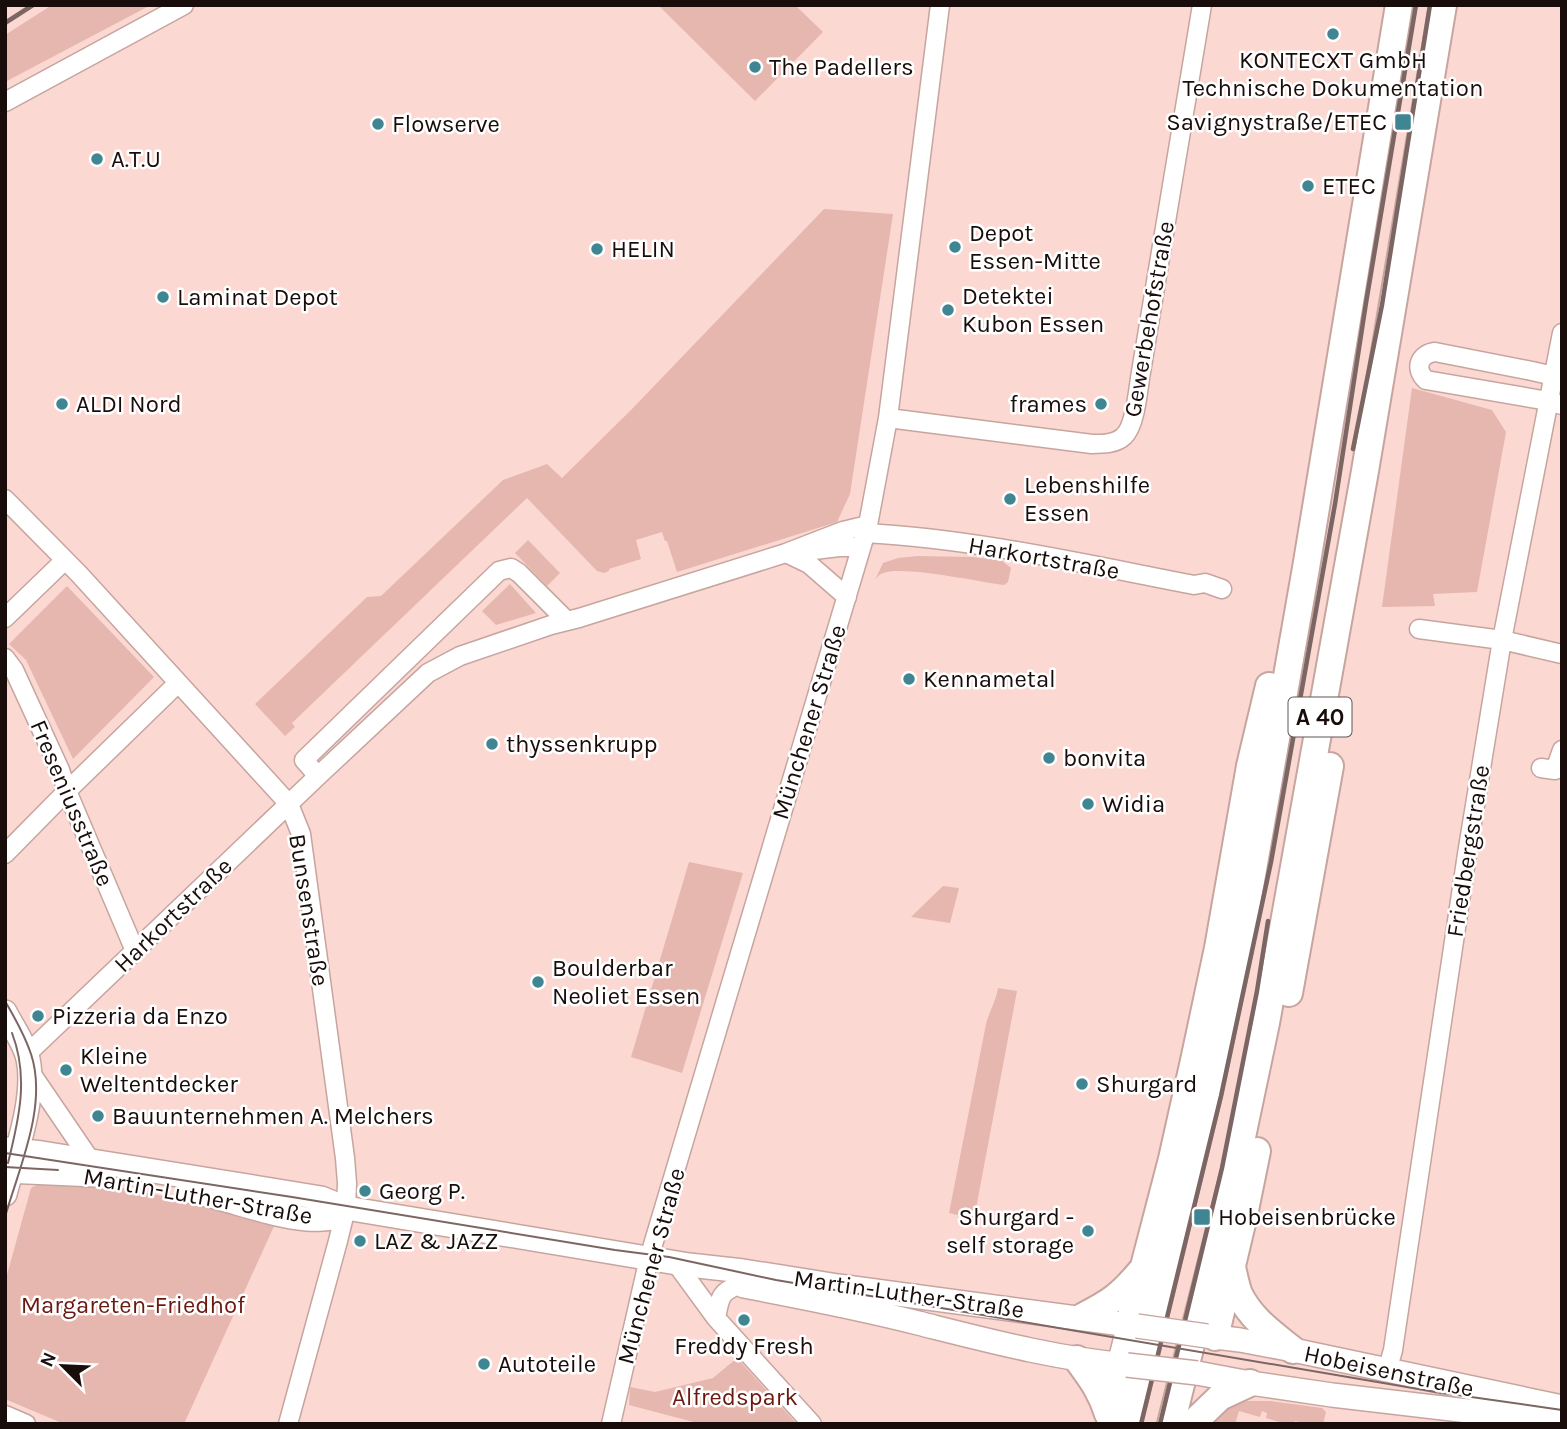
<svg xmlns="http://www.w3.org/2000/svg" width="1567" height="1429" viewBox="0 0 1567 1429" font-family="Karla,sans-serif">
	<style>
		.green { fill: #e6b7af }
		.lines { fill: none; stroke-linecap: round; stroke-linejoin: round }
		.minor-casing { stroke: #c7a59f; stroke-width: 21 }
		.major-casing { stroke: #c7a59f; stroke-width: 26 }
		.highway-casing { stroke: #c7a59f; stroke-width: 30 }
		.minor { stroke: #fff; stroke-width: 18 }
		.major { stroke: #fff; stroke-width: 23 }
		.highway { stroke: #fff; stroke-width: 26 }
		.tram { stroke: #7c6663; stroke-width: 2 }
		.rail { stroke: #7c6663; stroke-width: 4.5 }
		.major-bridge-casing { stroke: #c7a59f; stroke-width: 26; stroke-linecap: butt }
		.major-bridge { stroke: #fff; stroke-width: 23 }
		.poi-dot { fill: #408692; stroke: #fff; stroke-width: 2.5 }
		.labels { text-anchor: middle; dominant-baseline: central; stroke-width: 5; stroke-linejoin: round; paint-order: stroke }
		.shield { fill: #fff; stroke: #5d5654; stroke-width: 2 }
		.shield-label { font-size: 23px; font-weight: bold; fill: #180d0b }
		.poi-label { font-size: 24px; fill: #180d0b; stroke: #fff; text-anchor: start }
		.street-label { font-size: 24px; fill: #180d0b; stroke: #fff }
		.park-label { font-size: 24px; fill: #6a1911; stroke: #fff }
	</style>
	<rect width="100%" height="100%" fill="#fcd8d2"/>
	<!-- green -->
	<path class="green" d="M52 5H151L5 82V35Z
		M658 5H795L823 32 755 101Z
		M824 209 893 214 850 494 837 522 677 572 667 541H665L662 532 636 540 641 559 609 569V571L604 573 597 571 527 498 292 723 295 727 285 736 255 704 367 597 381 596 503 480 547 464 562 478 631 410Z
		M1412 388 1492 410 1506 432 1477 592 1433 594 1435 606 1382 607Z
		M528 540 560 573 547 586 515 553Z
		M917 556 972 557 1001 560 1011 568 1008 582 1004 585C981 582 902 565 883 573 880 574 877 577 875 580L883 563 898 558Z
		M510 584 536 613 496 625 482 611Z
		M67 586 154 677 73 759 26 660 9 644Z
		M689 862 743 873 682 1073 631 1057Z
		M943 886 959 888 950 923 911 917Z
		M998 988 1017 991 974 1219 949 1213 986 1024C989 1012 996 1001 998 988Z
		M42 1182H95L254 1215 275 1224 184 1424H64L5 1399V1282L31 1188Z
		M737 1358 797 1424H701L629 1405 630 1387 655 1392 713 1378Z
		M1247 1401H1270L1322 1408 1326 1412 1323 1424H1300V1422L1295 1421 1294 1424H1286L1266 1418 1267 1413 1262 1411 1260 1417 1239 1411 1235 1424H1209L1223 1408Z"/>
	<g class="lines">
		<defs>
			<path id="minor" d="M5 102 184 5
				M1562 378 1532 371 1435 352C1419 354 1414 369 1426 380L1548 401 1562 405
				M888 418 1092 444C1103 444 1116 444 1124 436 1136 425 1138 388 1141 372L1202 5
				M5 499 79 574 289 804 301 834 345 1158 347 1183 346 1208 338 1241 288 1424
				M865 533C976 539 1085 564 1194 585L1205 583 1222 589
				M814 550 839 547H861
				M786 553 809 564 847 597
				M5 618 65 560
				M1419 629 1502 640 1562 654
				M5 658 14 670 60 770 67 791 135 951
				M1541 768 1555 770 1562 750
				M318 776 304 760 499 571 511 568 519 573 567 621
				M5 854 67 791 178 683
				M27 1054 318 776 428 673 460 656 551 625 579 618 786 553 843 531 868 525
				M31 1073 91 1161
				M675 1262 716 1318 812 1424
				M716 1318C720 1299 719 1292 739 1285
				M1387 1371 1393 1350 1467 854 1502 640 1562 333
				M5 1415 26 1424
				M611 1424 649 1258 868 525 888 418 940 5"/>
			<path id="major" d="M5 1012C12 1026 23 1041 27 1055 38 1094 15 1155 5 1194
				M5 1149 42 1153 321 1198 346 1208 689 1265 743 1271 838 1286 1137 1326
				M5 1171 96 1175
				M188 1191C228 1198 266 1215 307 1219 316 1220 325 1219 334 1218L346 1208
				M744 1286C802 1297 860 1308 918 1323 986 1340 1057 1359 1127 1365
				M1207 1336 1240 1340 1293 1350 1562 1407
				M1119 1365 1129 1324
				M1197 1373 1250 1383 1332 1395 1562 1422"/>
			<path id="highway" d="M1289 993 1330 766
				M1232 1267C1234 1276 1236 1286 1239 1294 1251 1319 1273 1334 1293 1350
				M1082 1317C1111 1302 1120 1296 1141 1271
				M1129 1324 1172 1159 1195 1056 1218 948 1250 766 1269 686
				M1215 1337 1244 1215 1257 1151
				M1077 1359C1091 1378 1101 1391 1108 1414
				M1108 1414 1119 1365
				M1193 1423 1220 1397 1250 1383
				M1128 1424 1209 1091 1239 949 1306 568 1399 5
				M1171 1424 1235 1170 1266 1023 1365 471 1443 5"/>
		</defs>
		<!-- minor casing -->
		<use href="#minor" class="minor-casing"/>
		<!-- major casing -->
		<use href="#major" class="major-casing"/>
		<!-- highway casing -->
		<use href="#highway" class="highway-casing"/>
		<!-- minor -->
		<use href="#minor" class="minor"/>
		<!-- major -->
		<use href="#major" class="major"/>
		<!-- highway -->
		<use href="#highway" class="highway"/>
		<!-- tram -->
		<path class="tram" d="M5 1001C15 1018 25 1036 31 1054 48 1105 19 1168 5 1217
			M5 1153 292 1197 615 1250 669 1257 776 1280 1436 1392 1562 1410
			M8 1163C19 1119 29 1077 12 1033
			M5 1167 58 1170"/>
		<!-- rail -->
		<path class="rail" d="M5 23 33 5
			M1353 449 1382 305 1430 5
			M1141 1424 1221 1096 1271 862 1335 504 1366 303 1416 5
			M1160 1424 1222 1168 1257 991 1268 921"/>
		<defs>
			<path id="major-bridge" d="M1137 1326 1207 1336
				M1127 1365 1197 1373"/>
		</defs>
		<!-- major-bridge casing -->
		<use href="#major-bridge" class="major-bridge-casing"/>
		<!-- major-bridge -->
		<use href="#major-bridge" class="major-bridge"/>
	</g>
	<!-- markers -->
	<g class="poi-dot">
		<circle cx="1333" cy="34" r="7"/>
		<circle cx="755" cy="67" r="7"/>
		<rect x="1394" y="113" width="18" height="18" rx="3.5"/>
		<circle cx="378" cy="124" r="7"/>
		<circle cx="97" cy="159" r="7"/>
		<circle cx="1308" cy="186" r="7"/>
		<circle cx="955" cy="247" r="7"/>
		<circle cx="597" cy="249" r="7"/>
		<circle cx="163" cy="297" r="7"/>
		<circle cx="948" cy="310" r="7"/>
		<circle cx="62" cy="404" r="7"/>
		<circle cx="1101" cy="404" r="7"/>
		<circle cx="1010" cy="499" r="7"/>
		<circle cx="909" cy="679" r="7"/>
		<circle cx="492" cy="744" r="7"/>
		<circle cx="1049" cy="758" r="7"/>
		<circle cx="1088" cy="804" r="7"/>
		<circle cx="538" cy="982" r="7"/>
		<circle cx="38" cy="1016" r="7"/>
		<circle cx="66" cy="1070" r="7"/>
		<circle cx="1082" cy="1084" r="7"/>
		<circle cx="98" cy="1116" r="7"/>
		<circle cx="365" cy="1191" r="7"/>
		<rect x="1193" y="1208" width="18" height="18" rx="3.5"/>
		<circle cx="1088" cy="1231" r="7"/>
		<circle cx="360" cy="1241" r="7"/>
		<circle cx="744" cy="1320" r="7"/>
		<circle cx="484" cy="1364" r="7"/>
	</g>
	<g class="labels">
		<!-- shield labels -->
		<rect class="shield" x="1288.5" y="697.5" width="63" height="39" rx="5"/>
		<g class="shield-label">
			<text x="1320" y="717">A 40</text>
		</g>
		<!-- poi labels -->
		<g class="poi-label">
			<text x="1333" y="60" text-anchor="middle">KONTECXT GmbH<tspan x="1333" dy="28">Technische Dokumentation</tspan></text>
			<text x="769" y="67">The Padellers</text>
			<text x="1387" y="122" text-anchor="end">Savignystraße/ETEC</text>
			<text x="392" y="124">Flowserve</text>
			<text x="111" y="159">A.T.U</text>
			<text x="1322" y="186">ETEC</text>
			<text x="969" y="233">Depot<tspan x="969" dy="28">Essen-Mitte</tspan></text>
			<text x="611" y="249">HELIN</text>
			<text x="962" y="296">Detektei<tspan x="962" dy="28">Kubon Essen</tspan></text>
			<text x="177" y="297">Laminat Depot</text>
			<text x="76" y="404">ALDI Nord</text>
			<text x="1087" y="404" text-anchor="end">frames</text>
			<text x="1024" y="485">Lebenshilfe<tspan x="1024" dy="28">Essen</tspan></text>
			<text x="923" y="679">Kennametal</text>
			<text x="506" y="744">thyssenkrupp</text>
			<text x="1063" y="758">bonvita</text>
			<text x="1102" y="804">Widia</text>
			<text x="552" y="968">Boulderbar<tspan x="552" dy="28">Neoliet Essen</tspan></text>
			<text x="52" y="1016">Pizzeria da Enzo</text>
			<text x="80" y="1056">Kleine<tspan x="80" dy="28">Weltentdecker</tspan></text>
			<text x="1096" y="1084">Shurgard</text>
			<text x="112" y="1116">Bauunternehmen A. Melchers</text>
			<text x="379" y="1191">Georg P.</text>
			<text x="1074" y="1217" text-anchor="end">Shurgard -<tspan x="1074" dy="28">self storage</tspan></text>
			<text x="1218" y="1217">Hobeisenbrücke</text>
			<text x="374" y="1241">LAZ &amp; JAZZ</text>
			<text x="744" y="1346" text-anchor="middle">Freddy Fresh</text>
			<text x="498" y="1364">Autoteile</text>
		</g>
		<!-- street labels -->
		<g class="street-label">
			<text transform="translate(1149 319) rotate(-80)">Gewerbehofstraße</text>
			<text transform="translate(1044 558) rotate(10)">Harkortstraße</text>
			<text transform="translate(809 722) rotate(-73)">Münchener Straße</text>
			<text transform="translate(72 803) rotate(67)">Freseniusstraße</text>
			<text transform="translate(1468 851) rotate(-81)">Friedbergstraße</text>
			<text transform="translate(309 910) rotate(81)">Bunsenstraße</text>
			<text transform="translate(173 915) rotate(-44)">Harkortstraße</text>
			<text transform="translate(198 1196) rotate(10)">Martin-Luther-Straße</text>
			<text transform="translate(651 1266) rotate(-75)">Münchener Straße</text>
			<text transform="translate(909 1294) rotate(8)">Martin-Luther-Straße</text>
			<text transform="translate(1389 1371) rotate(12)">Hobeisenstraße</text>
		</g>
		<!-- park labels -->
		<g class="park-label">
			<text x="133" y="1305">Margareten-Friedhof</text>
			<text x="735" y="1397">Alfredspark</text>
		</g>
	</g>
	<!-- border -->
	<rect width="1567" height="1429" fill="none" stroke="#180d0b" stroke-width="14"/>
	<!-- north arrow -->
	<g transform="translate(63 1366) rotate(294)" stroke="#ffffff" stroke-width="5" paint-order="stroke">
	<path d="M0-5L12 26L0 18L-12 26Z" fill="#180d0b"/>
	<text y="-10" font-size="19" font-weight="bold" text-anchor="middle" fill="#180d0b">N</text>
	</g>
</svg>
